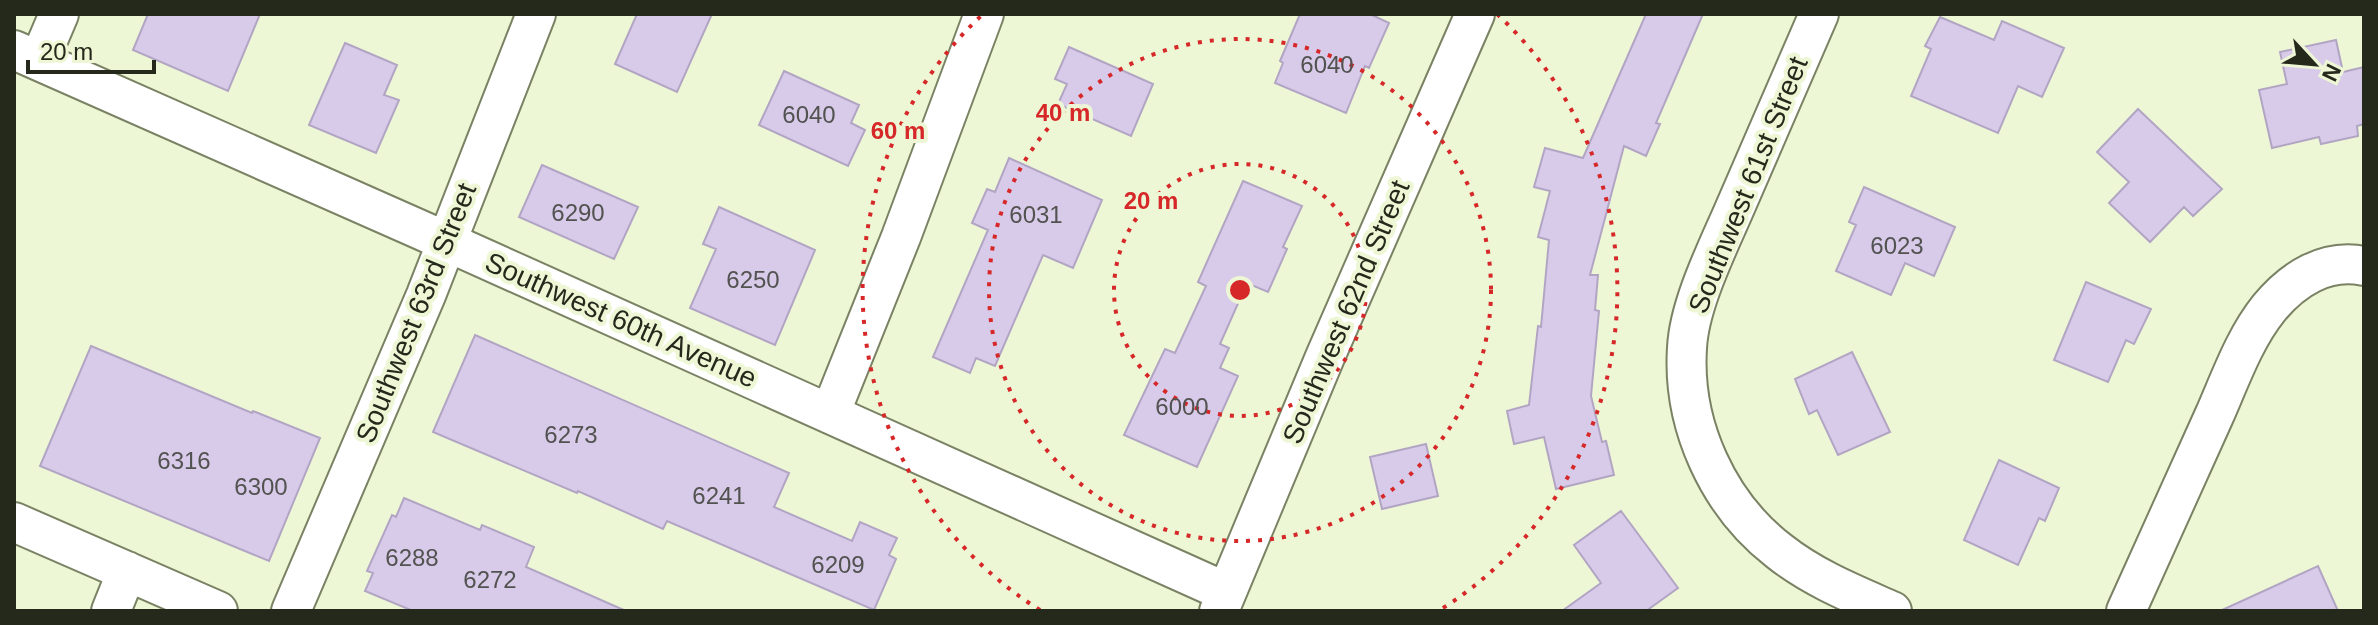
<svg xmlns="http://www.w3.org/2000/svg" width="2378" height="625" viewBox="0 0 2378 625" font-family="Arial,sans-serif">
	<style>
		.building { fill: #d8cbea; stroke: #b2a5c4; stroke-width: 2 }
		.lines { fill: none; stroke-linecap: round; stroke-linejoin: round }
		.street-casing { stroke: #7a8264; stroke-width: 42 }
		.street { stroke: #fff; stroke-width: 38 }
		.ring { fill: none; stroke: #d62828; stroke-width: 4; stroke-dasharray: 4 8 }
		.labels { text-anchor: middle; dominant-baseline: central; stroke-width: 8; stroke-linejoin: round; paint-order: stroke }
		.number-label { font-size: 24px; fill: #525250 }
		.street-label { font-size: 28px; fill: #25291c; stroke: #edf7d5 }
		.centre { fill: #d62828; stroke: #edf7d5; stroke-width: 4 }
		.ring-label { font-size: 24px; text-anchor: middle; font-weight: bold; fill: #d62828; stroke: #edf7d5; stroke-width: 8; stroke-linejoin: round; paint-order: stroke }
	</style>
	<rect width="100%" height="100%" fill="#edf7d5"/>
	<!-- building -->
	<path class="building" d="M148 14H260L228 91 133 50Z
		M637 14H712L677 92 615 64Z
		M1300 14H1370L1389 23 1369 68 1365 66 1346 113 1275 83 1283 63 1280 61Z
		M1646 14H1703L1656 123 1660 124 1646 156 1624 146 1590 275H1598L1595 310 1599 311 1591 396 1602 442 1606 441 1614 475 1556 489 1544 437 1514 444 1507 411 1529 405 1538 326 1541 327 1549 240 1538 237 1550 191 1534 187 1545 148 1583 158Z
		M1940 17 1994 40 2002 21 2064 48 2042 97 2018 86 1998 133 1911 96 1931 49 1925 46Z
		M2336 40 2343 72 2364 67V124L2357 126 2358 136 2321 144 2319 137 2272 148 2259 90 2287 84 2280 52Z
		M345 43 397 65 384 95 399 100 376 153 309 125Z
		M1069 47 1153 84 1131 136 1058 104 1067 84 1055 79Z
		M784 71 859 105 851 123 865 130 848 166 759 125Z
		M2138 109 2222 189 2193 216 2184 207 2150 242 2109 203 2129 182 2097 152Z
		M1009 158 1102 200 1073 268 1043 255 995 366 976 358 970 373 933 357 988 230 972 223 987 189 995 192Z
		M542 165 638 207 614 259 519 217Z
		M1243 181 1302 206 1283 247 1287 249 1268 292 1247 283 1220 344 1229 348 1220 368 1238 376 1197 467 1124 435 1165 349 1175 353 1206 286 1198 282Z
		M1864 187 1955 227 1934 276 1905 263 1891 295 1836 271 1856 225 1849 222Z
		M719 207 815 250 775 345 690 308 716 249 703 244Z
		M2086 282 2151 309 2134 344 2126 340 2108 382 2054 360Z
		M475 335 789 473 774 507 852 541 860 522 897 538 889 555 896 559 874 610 667 521 663 529 578 491 577 493 433 432Z
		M91 346 252 413 253 411 320 438 269 561 40 466Z
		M1852 352 1890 432 1838 455 1817 410 1809 414 1795 379Z
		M1426 444 1438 496 1382 509 1370 457Z
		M1999 460 2059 488 2045 521 2039 518 2018 565 1964 540Z
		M404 498 480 530 482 525 534 547 526 567 626 611H413L365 591 373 573 367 571 392 515 396 517Z
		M1621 511 1678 588 1646 611H1562L1601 583 1574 545Z
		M2318 566 2338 611H2220Z"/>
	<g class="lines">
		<defs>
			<path id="street" d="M1819 14C1791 79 1762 145 1734 210 1717 249 1689 305 1687 348 1682 425 1718 504 1779 551 1813 578 1853 594 1892 611
				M14 50 423 231 1226 592
				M39 61 59 14
				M830 414 901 237 984 14
				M14 522 218 611
				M111 611 127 571
				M291 611 426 295 536 14
				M1219 611 1325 357 1475 14
				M2126 611C2155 546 2184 481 2214 416 2230 380 2244 339 2269 308 2293 279 2326 258 2364 266"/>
		</defs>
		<!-- street casing -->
		<use href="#street" class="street-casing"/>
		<!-- street -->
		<use href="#street" class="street"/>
	</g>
	<!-- distance rings -->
	<g class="ring">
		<circle cx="1240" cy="290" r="126"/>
		<circle cx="1240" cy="290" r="251"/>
		<path d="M1040 610A377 377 0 0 1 983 14M1497 14A377 377 0 0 1 1440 610"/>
	</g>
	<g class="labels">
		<!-- number labels -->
		<g class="number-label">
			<text x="1327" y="64">6040</text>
			<text x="809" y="114">6040</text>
			<text x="578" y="212">6290</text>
			<text x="1036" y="214">6031</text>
			<text x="1897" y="245">6023</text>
			<text x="753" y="279">6250</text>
			<text x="1182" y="406">6000</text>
			<text x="571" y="434">6273</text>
			<text x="184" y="460">6316</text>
			<text x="261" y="486">6300</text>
			<text x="719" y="495">6241</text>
			<text x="412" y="557">6288</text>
			<text x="838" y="564">6209</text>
			<text x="490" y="579">6272</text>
		</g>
		<!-- street labels -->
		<g class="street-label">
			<text transform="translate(1748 185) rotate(-68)">Southwest 61st Street</text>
			<text transform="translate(1346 312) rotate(-67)">Southwest 62nd Street</text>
			<text transform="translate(416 313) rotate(-68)">Southwest 63rd Street</text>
			<text transform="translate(621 320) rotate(24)">Southwest 60th Avenue</text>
		</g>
	</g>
	<circle cx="1240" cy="290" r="12" class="centre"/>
	<g class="ring-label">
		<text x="1063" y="121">40 m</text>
		<text x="898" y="139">60 m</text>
		<text x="1151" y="209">20 m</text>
	</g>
	<!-- border -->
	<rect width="2378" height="625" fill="none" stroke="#25291c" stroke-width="32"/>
	<!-- north arrow -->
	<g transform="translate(2314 64) rotate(116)" stroke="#edf7d5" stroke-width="6" paint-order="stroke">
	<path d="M0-6L14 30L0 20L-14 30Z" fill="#25291c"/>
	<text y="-12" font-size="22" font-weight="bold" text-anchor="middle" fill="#25291c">N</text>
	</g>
	<!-- scale -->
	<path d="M28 60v12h126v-12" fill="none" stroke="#25291c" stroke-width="4"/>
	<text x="40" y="60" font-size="24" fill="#25291c" stroke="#edf7d5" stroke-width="6" paint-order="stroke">20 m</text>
</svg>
